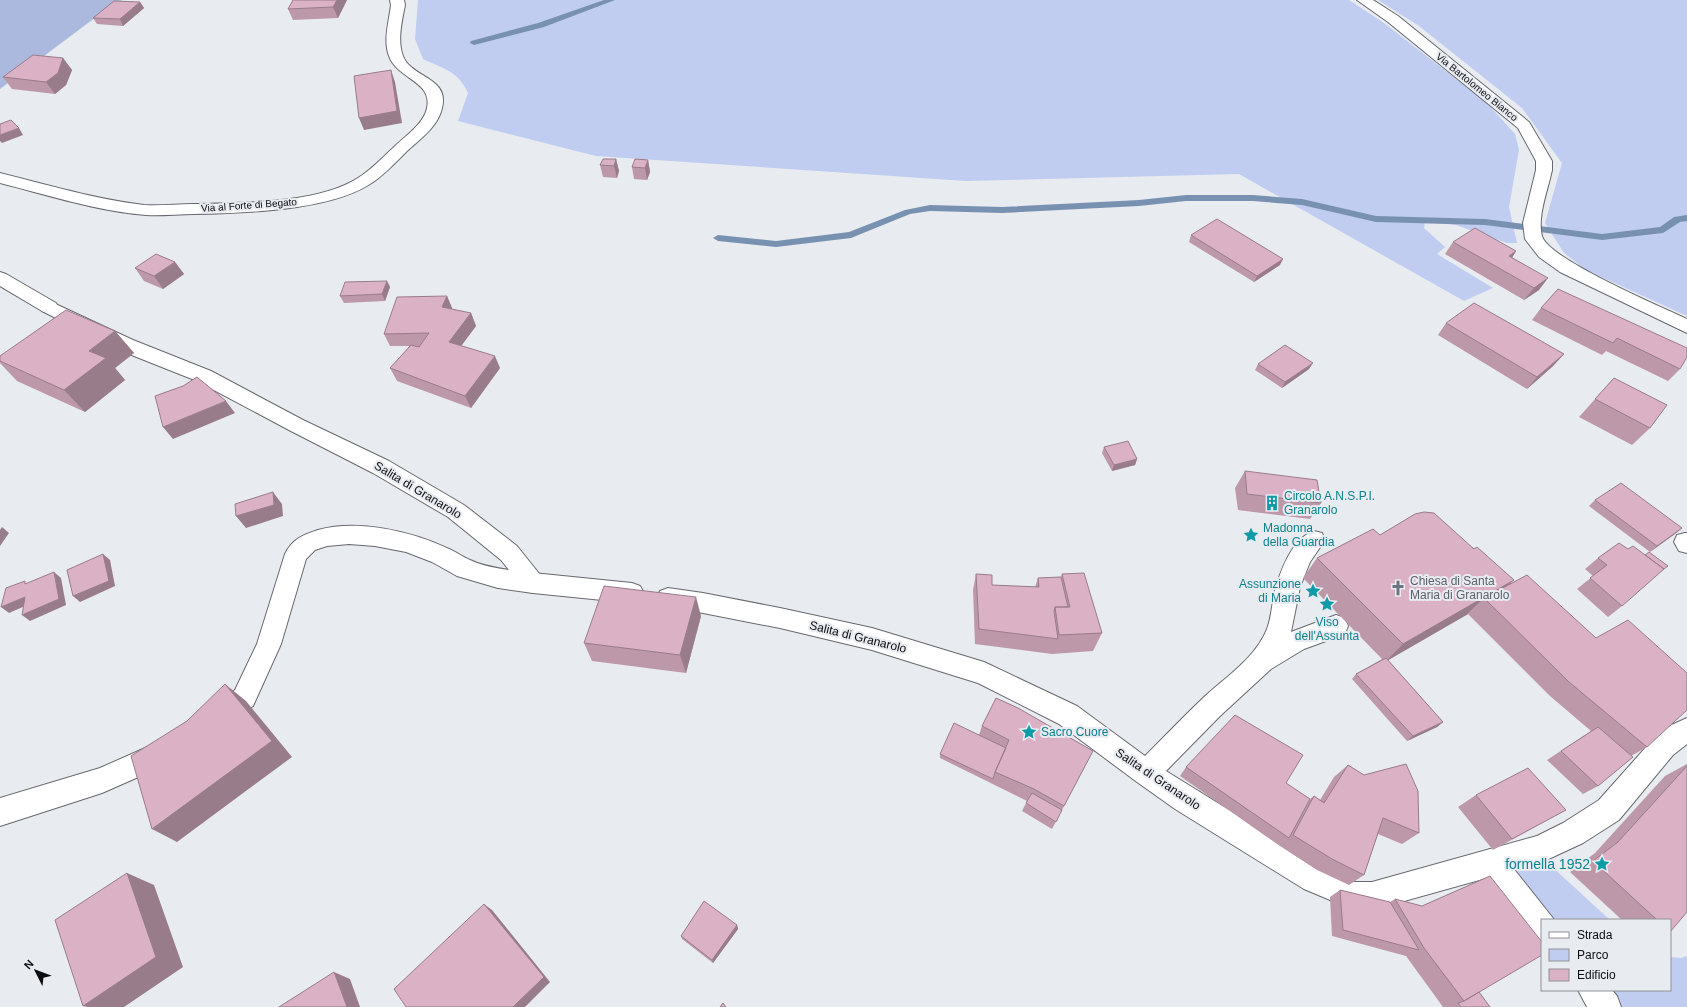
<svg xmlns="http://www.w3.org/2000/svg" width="1687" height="1007" viewBox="0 0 1687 1007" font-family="Helvetica,sans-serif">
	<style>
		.green { fill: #c0cdf1 }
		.forest { fill: #abb9df }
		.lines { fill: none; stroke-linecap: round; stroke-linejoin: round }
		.stream { fill: #7991b1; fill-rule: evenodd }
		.service-casing { stroke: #67696e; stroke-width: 2 }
		.pedestrian-casing { stroke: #67696e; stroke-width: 2 }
		.minor-casing { stroke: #67696e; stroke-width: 2 }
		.service { fill: #fff; fill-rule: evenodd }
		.pedestrian { fill: #fff; fill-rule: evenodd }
		.minor { fill: #fff; fill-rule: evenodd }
		.wall { fill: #bc98a9 }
		.shaded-wall { fill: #997c8a }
		.building { fill: #dbb1c5; stroke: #997c8a }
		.labels { text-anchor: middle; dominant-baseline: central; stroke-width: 4; stroke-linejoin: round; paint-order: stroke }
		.far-street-label { font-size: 10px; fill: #0b0c0e; stroke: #e8ebf0 }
		.street-label { font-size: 12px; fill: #0b0c0e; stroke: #e8ebf0 }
		.culture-label { font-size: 12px; fill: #0d838f; stroke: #e8ebf0; text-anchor: start }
		.worship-label { font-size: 12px; fill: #5b616d; stroke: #e8ebf0; text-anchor: start }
		.near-culture-label { font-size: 14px; fill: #0d838f; stroke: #e8ebf0; text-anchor: end }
	</style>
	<rect width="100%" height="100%" fill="#e8ebf0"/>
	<!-- green -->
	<path class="green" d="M418 0H1349L1384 23 1487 103 1515 134 1519 150 1509 207 1517 243H1507L1456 225 1425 222 1424 228 1445 247 1437 254 1493 288 1464 301 1239 174 966 181 596 156 458 121 468 93C459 72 443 68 423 59L415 39Z
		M1378 0H1687V316L1586 270 1564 253 1545 223 1562 163 1522 108 1419 26Z
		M1550 865 1610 920H1553L1514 872Z
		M1687 956V1007H1622L1609 990H1670V957L1681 958Z"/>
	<!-- forest -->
	<path class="forest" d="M0 0H123L116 2 0 89Z"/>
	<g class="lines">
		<!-- stream -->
		<path class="stream" d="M604 0H615L544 27 474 45 470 43 471 41 538 23Z
			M1186 195H1253L1302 199 1376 216 1485 219 1602 234 1660 227 1674 217 1687 215V221L1680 222 1663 233 1602 240 1485 225 1376 222 1302 205 1253 201H1186L1139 206 1002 213 930 211 910 214 851 238 776 247 718 241 713 238 718 235 776 241 849 232 905 210 930 205 1002 207 1139 200Z"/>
		<defs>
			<path id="service" d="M1685 533H1687V553L1679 551 1674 542 1677 535Z"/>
			<path id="pedestrian" d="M49 301 133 340 211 371 303 420 389 461 464 505 517 546 541 576 545 583 541 590 533 593 498 588 457 576 432 562 406 552 375 546 349 544 327 546 315 550 306 559 281 644 253 706 227 724 218 727 209 724 205 715 209 706 235 690 257 644 285 554C292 539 303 535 318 530 357 519 412 531 449 549 456 552 463 557 470 560 482 566 496 568 509 570L501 560 448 517 373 473 289 430 197 381 119 350 42 311 40 307 42 303Z
				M161 741 170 745 174 754 170 763 102 793 0 826V798L100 768Z
				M1491 849 1501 853 1552 917 1554 920H1542V942L1532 937 1481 873 1477 863 1481 853Z
				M1578 990H1612L1617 996 1621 1007H1587Z"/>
			<path id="minor" d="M390 0H404L405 5C402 21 397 40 403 56 411 78 450 77 442 108 438 127 419 140 406 152 395 163 383 176 370 184 328 211 243 213 194 214 178 214 161 216 146 215 96 211 48 195 0 183V173C48 185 95 199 144 205 160 206 177 204 193 204 241 203 317 204 358 178 371 170 382 158 393 148 404 137 424 124 427 108 433 81 397 79 389 56 383 40 389 21 391 5Z
				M1357 0H1373L1398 16 1529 122 1552 161V170C1548 190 1537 216 1542 236 1548 259 1662 307 1687 319V333L1560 272 1539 257 1525 239 1523 223 1536 170V161L1518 128 1388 22Z
				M0 272 6 274 56 303 58 307 56 311 49 313 42 311 0 286Z
				M1314 531 1322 533 1325 540 1310 562 1300 587 1291 632 1336 615 1345 618 1348 626 1345 634 1304 649 1271 669 1220 716 1166 771 1324 869 1354 882H1372L1537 836 1563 823 1599 800 1655 737 1665 728 1687 718V744L1673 755 1619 820 1583 843 1540 863 1372 910H1354L1304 889 1175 809 1137 782 1059 724 978 683 872 650 780 628 703 613 668 608 660 605 656 598 660 591 668 588 703 593 780 608 872 628 984 662 1077 706 1145 756C1164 737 1182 718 1201 700 1224 678 1255 659 1267 629 1272 616 1272 600 1276 587 1282 567 1293 538 1314 531Z
				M533 573 632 583 640 586 644 593 640 600 632 603 533 593 525 590 521 583 525 576Z"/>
		</defs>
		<!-- service casing -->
		<use href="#service" class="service-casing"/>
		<!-- pedestrian casing -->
		<use href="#pedestrian" class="pedestrian-casing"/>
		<!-- minor casing -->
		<use href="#minor" class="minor-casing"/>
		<!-- service -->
		<use href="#service" class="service"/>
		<!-- pedestrian -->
		<use href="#pedestrian" class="pedestrian"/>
		<!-- minor -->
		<use href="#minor" class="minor"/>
	</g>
	<!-- wall -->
	<path class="wall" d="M293 0H347L338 18 293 20 288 9Z
		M140 2 144 8 123 26 97 24 93 18Z
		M63 58 72 70 66 85 55 94 12 89 3 77Z
		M616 159 619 171 617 178 603 177 600 165Z
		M648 160 650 172 647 180 634 179 632 167Z
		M1191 235 1280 265 1254 282 1189 242Z
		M1453 242 1516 251 1512 258 1539 290 1524 300 1445 254Z
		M175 262 184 274 163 289 144 281 135 268Z
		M387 281 390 287 385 301 344 303 340 296Z
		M1558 289 1680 369 1668 381 1606 351 1602 355 1532 320 1541 308Z
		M447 296 452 308V309L471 313 476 326 461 346 500 368 471 408 397 381 390 368 410 346H390L384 334Z
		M1446 323 1564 354 1553 366 1527 389 1438 335Z
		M115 331 134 353 115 368 125 380 85 412 17 381 0 363V356Z
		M1258 364 1309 369 1282 388 1255 370Z
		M1614 378 1650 428 1632 445 1579 417Z
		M1104 447 1137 459 1135 465 1112 471 1102 453Z
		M1245 471 1321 503 1310 519 1238 510 1235 488Z
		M1595 500 1682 528 1650 552 1589 506Z
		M1380 535 1511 583 1647 747 1631 756 1598 786 1583 794 1547 760 1591 731 1550 696 1468 614 1388 660 1443 722 1437 727 1407 741 1352 679 1356 674 1382 659 1303 578 1317 558Z
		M1619 543 1622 606 1608 617 1577 589 1593 576 1585 569 1598 558Z
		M976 574 992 585 1035 587 1038 578 1061 577 1062 574 1102 633 1093 651 1052 654 975 644 973 590Z
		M701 616 686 673 592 661 584 643Z
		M982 726 1093 751 1052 829 1022 811 1027 801 940 758V754L979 735Z
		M1687 764V912L1670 920H1622L1570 872 1595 853 1665 776Z
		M1348 765 1419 833 1402 844 1378 834 1364 875 1349 885 1317 870 1280 846 1180 776 1186 767 1286 783 1310 799 1314 796 1320 800 1334 777Z
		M1476 795 1566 810 1493 850 1458 807Z
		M1340 890 1390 902 1395 899 1479 992 1490 1007H1443L1406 956 1332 936 1330 897Z
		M737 925 738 929 713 963 682 939 681 936Z"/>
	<!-- shaded-wall -->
	<path class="shaded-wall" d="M337 0H347L338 18 333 7Z
		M140 2 144 8 123 26 120 19Z
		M63 58 72 70 66 85 55 94 46 82Z
		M391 70 395 82 402 123 364 130 359 118Z
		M19 128 23 135 2 143 0 141V135Z
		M616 159 619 171 617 178 614 166Z
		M648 160 650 172 647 180 645 168Z
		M1516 251 1508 264 1509 256Z
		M1283 259 1280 265 1254 282 1257 276Z
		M175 262 184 274 163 289 154 276Z
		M1548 278 1539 290 1524 300 1534 288Z
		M387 281 390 287 385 301 382 294Z
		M447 296 452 308 447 319 442 307Z
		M471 313 476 326 455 354 449 342Z
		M115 331 134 353 115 368 125 380 85 412 64 390 89 351Z
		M1564 354 1553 366 1527 389 1537 377Z
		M495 356 500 368 471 408 465 396Z
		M1313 363 1309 369 1282 388 1285 382Z
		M226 401 235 413 173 439 163 427Z
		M1137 459 1135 465 1112 471 1114 465Z
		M273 492 282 504 283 516 246 528 236 516Z
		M2 527 9 533 0 546V530Z
		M1682 528 1675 534 1650 552 1657 546Z
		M103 554 110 560 115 586 80 602 73 596Z
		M54 572 61 578 66 605 30 621 22 615Z
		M1514 580 1494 599 1484 598 1468 613V614L1385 662 1403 644Z
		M25 597 32 603 9 613 1 607Z
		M696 597 701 616 686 673 680 655Z
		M225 684 246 701 292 757 177 842 152 829Z
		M1443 722 1437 727 1407 741 1413 736Z
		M127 873 154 885 183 967 124 1007H88L83 1006Z
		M484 904 492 910 550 982 525 1007H513Z
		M737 925 738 929 713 963 712 960Z
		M334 972 350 979 360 1007H347Z"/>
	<!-- building -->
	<path class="building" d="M293 0H337L333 7 288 9Z
		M114 1 140 2 120 19 93 18Z
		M33 55 63 58 58 73 46 82 3 77Z
		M391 70 397 111 359 118 354 76Z
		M11 120 19 128 0 135V124Z
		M603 159H616L614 166 600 165Z
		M635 159 648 160 645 168 632 167Z
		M1217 219 1283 259 1257 276 1191 235Z
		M1475 228 1516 251 1509 256 1548 278 1534 288 1453 242Z
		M156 254 175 262 154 276 135 268Z
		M387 281 382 294 340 296 345 282Z
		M1558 289 1687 348V357L1680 369 1617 338 1613 343 1541 308Z
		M447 296 442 307 471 313 449 342 495 356 465 396 390 368 411 345 419 347 429 333 384 334 397 297Z
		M1474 303 1564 354 1537 377 1446 323Z
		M66 310 115 331 89 351 106 358 64 390 0 361V356Z
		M1285 345 1313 363 1285 382 1258 364Z
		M197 377 226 401 163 427 155 396 183 386Z
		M1614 378 1667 405 1650 428 1595 399Z
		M1128 441 1137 459 1114 465 1104 447Z
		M1245 471 1317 480 1321 503 1247 494Z
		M1621 483 1682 528 1657 546 1595 500Z
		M273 492 274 505 236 516 235 504Z
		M1424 512 1434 513 1474 549 1477 547 1514 580 1403 644 1317 558 1373 529 1380 535 1415 514Z
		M1619 543 1628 549 1633 546 1664 569 1622 606 1590 578 1607 565 1598 558Z
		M1649 552 1668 566 1664 569 1645 555Z
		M103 554 109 581 73 596 67 570Z
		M54 572 59 599 22 615 25 597 1 607 6 588 25 581V584Z
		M1084 573 1102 633 1059 635 1055 607H1070L1062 574Z
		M976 574 992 575V585L1039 587 1038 578 1061 577 1068 607H1055L1054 611 1058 639 979 629Z
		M1527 575 1596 638 1628 620 1687 673V710L1647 747 1569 682 1484 598Z
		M604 586 696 597 680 655 584 643Z
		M1386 658 1443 722 1413 736 1356 674Z
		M225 684 272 741 152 829 131 756 187 721Z
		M996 698 1018 708 1093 751 1064 806 1034 789 995 772 1009 740 982 726Z
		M1235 715 1303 755 1286 783 1310 799 1289 838 1186 767Z
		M954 723 1006 748 995 772 993 779 940 754Z
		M1598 727 1633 757 1598 786 1561 751Z
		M1406 764 1418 791 1419 833 1383 818 1364 875 1332 859 1293 835 1314 796 1324 803 1348 765 1364 775Z
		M1687 766V912L1670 932V920H1657L1593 861 1618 842Z
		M1528 768 1566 810 1512 839 1476 795Z
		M1032 793 1062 810 1056 822 1026 803Z
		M127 873 156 957 83 1006 55 920Z
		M1490 876 1542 942V955L1464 1001 1424 948 1395 899 1422 906Z
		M1340 890 1390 902 1419 950 1343 930Z
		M704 901 737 925 712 960 681 936Z
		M484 904 544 977 513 1007H406L394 989Z
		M334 972 347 1007H279Z
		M1479 992 1490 1007H1461L1458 1003 1464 1001Z
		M723 1003 726 1007H720Z"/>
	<!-- icons -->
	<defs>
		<symbol id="building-bare" viewBox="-9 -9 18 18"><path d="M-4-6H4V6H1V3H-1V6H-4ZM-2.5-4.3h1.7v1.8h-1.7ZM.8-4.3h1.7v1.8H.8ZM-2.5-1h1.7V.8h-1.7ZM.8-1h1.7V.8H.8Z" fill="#0f9aa8" stroke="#e8ebf0" stroke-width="2.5" paint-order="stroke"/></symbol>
		<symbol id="sight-bare" viewBox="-9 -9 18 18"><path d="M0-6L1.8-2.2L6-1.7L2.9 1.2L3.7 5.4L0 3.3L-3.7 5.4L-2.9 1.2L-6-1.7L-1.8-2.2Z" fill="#0f9aa8" stroke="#e8ebf0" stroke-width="2.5" paint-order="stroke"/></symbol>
		<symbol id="church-bare" viewBox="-9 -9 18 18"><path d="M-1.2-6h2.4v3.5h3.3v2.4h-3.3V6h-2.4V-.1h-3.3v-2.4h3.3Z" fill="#6b7280" stroke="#e8ebf0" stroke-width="2.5" paint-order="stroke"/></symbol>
	</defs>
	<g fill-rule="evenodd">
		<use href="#building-bare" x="1261" y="492" width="22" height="22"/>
		<use href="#sight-bare" x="1240" y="524" width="22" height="22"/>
		<use href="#church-bare" x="1387" y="577" width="22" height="22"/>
		<use href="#sight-bare" x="1302" y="580" width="22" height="22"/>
		<use href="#sight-bare" x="1316" y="593" width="22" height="22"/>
		<use href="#sight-bare" x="1018" y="721" width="22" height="22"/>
		<use href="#sight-bare" x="1591" y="853" width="22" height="22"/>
	</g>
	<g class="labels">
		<!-- far-street labels -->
		<g class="far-street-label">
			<text transform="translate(1477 87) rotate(39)">Via Bartolomeo Bianco</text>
			<text transform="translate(249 205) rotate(-4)">Via al Forte di Begato</text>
		</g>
		<!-- street labels -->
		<g class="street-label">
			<text transform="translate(418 490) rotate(31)">Salita di Granarolo</text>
			<text transform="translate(858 637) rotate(14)">Salita di Granarolo</text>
			<text transform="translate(1158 779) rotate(34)">Salita di Granarolo</text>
		</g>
		<!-- culture labels -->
		<g class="culture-label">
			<text x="1284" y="496">Circolo A.N.S.P.I.<tspan x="1284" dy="14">Granarolo</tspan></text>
			<text x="1263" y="528">Madonna<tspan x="1263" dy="14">della Guardia</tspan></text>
			<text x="1301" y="584" text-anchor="end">Assunzione<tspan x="1301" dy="14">di Maria</tspan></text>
			<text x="1327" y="622" text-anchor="middle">Viso<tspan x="1327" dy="14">dell'Assunta</tspan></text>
			<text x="1041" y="732">Sacro Cuore</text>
		</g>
		<!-- worship labels -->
		<g class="worship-label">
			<text x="1410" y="581">Chiesa di Santa<tspan x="1410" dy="14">Maria di Granarolo</tspan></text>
		</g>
		<!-- near-culture labels -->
		<g class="near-culture-label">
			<text x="1590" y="864">formella 1952</text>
		</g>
	</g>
	<!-- legend -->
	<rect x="1541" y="919" width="130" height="72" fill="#e8ebf0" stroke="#909296"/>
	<rect x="1549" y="932" width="20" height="6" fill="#ffffff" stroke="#909296"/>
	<text x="1577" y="939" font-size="12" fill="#0b0c0e">Strada</text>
	<rect x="1549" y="949" width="20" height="12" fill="#c0cdf1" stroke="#909296"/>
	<text x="1577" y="959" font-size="12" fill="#0b0c0e">Parco</text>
	<rect x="1549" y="969" width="20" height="12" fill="#dbb1c5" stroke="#909296"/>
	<text x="1577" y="979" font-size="12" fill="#0b0c0e">Edificio</text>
	<!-- north arrow -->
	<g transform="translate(36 971) rotate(312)" stroke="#e8ebf0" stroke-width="3" paint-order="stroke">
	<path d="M0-3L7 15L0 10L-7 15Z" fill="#0b0c0e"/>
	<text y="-6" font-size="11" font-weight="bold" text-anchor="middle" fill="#0b0c0e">N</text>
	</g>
</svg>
